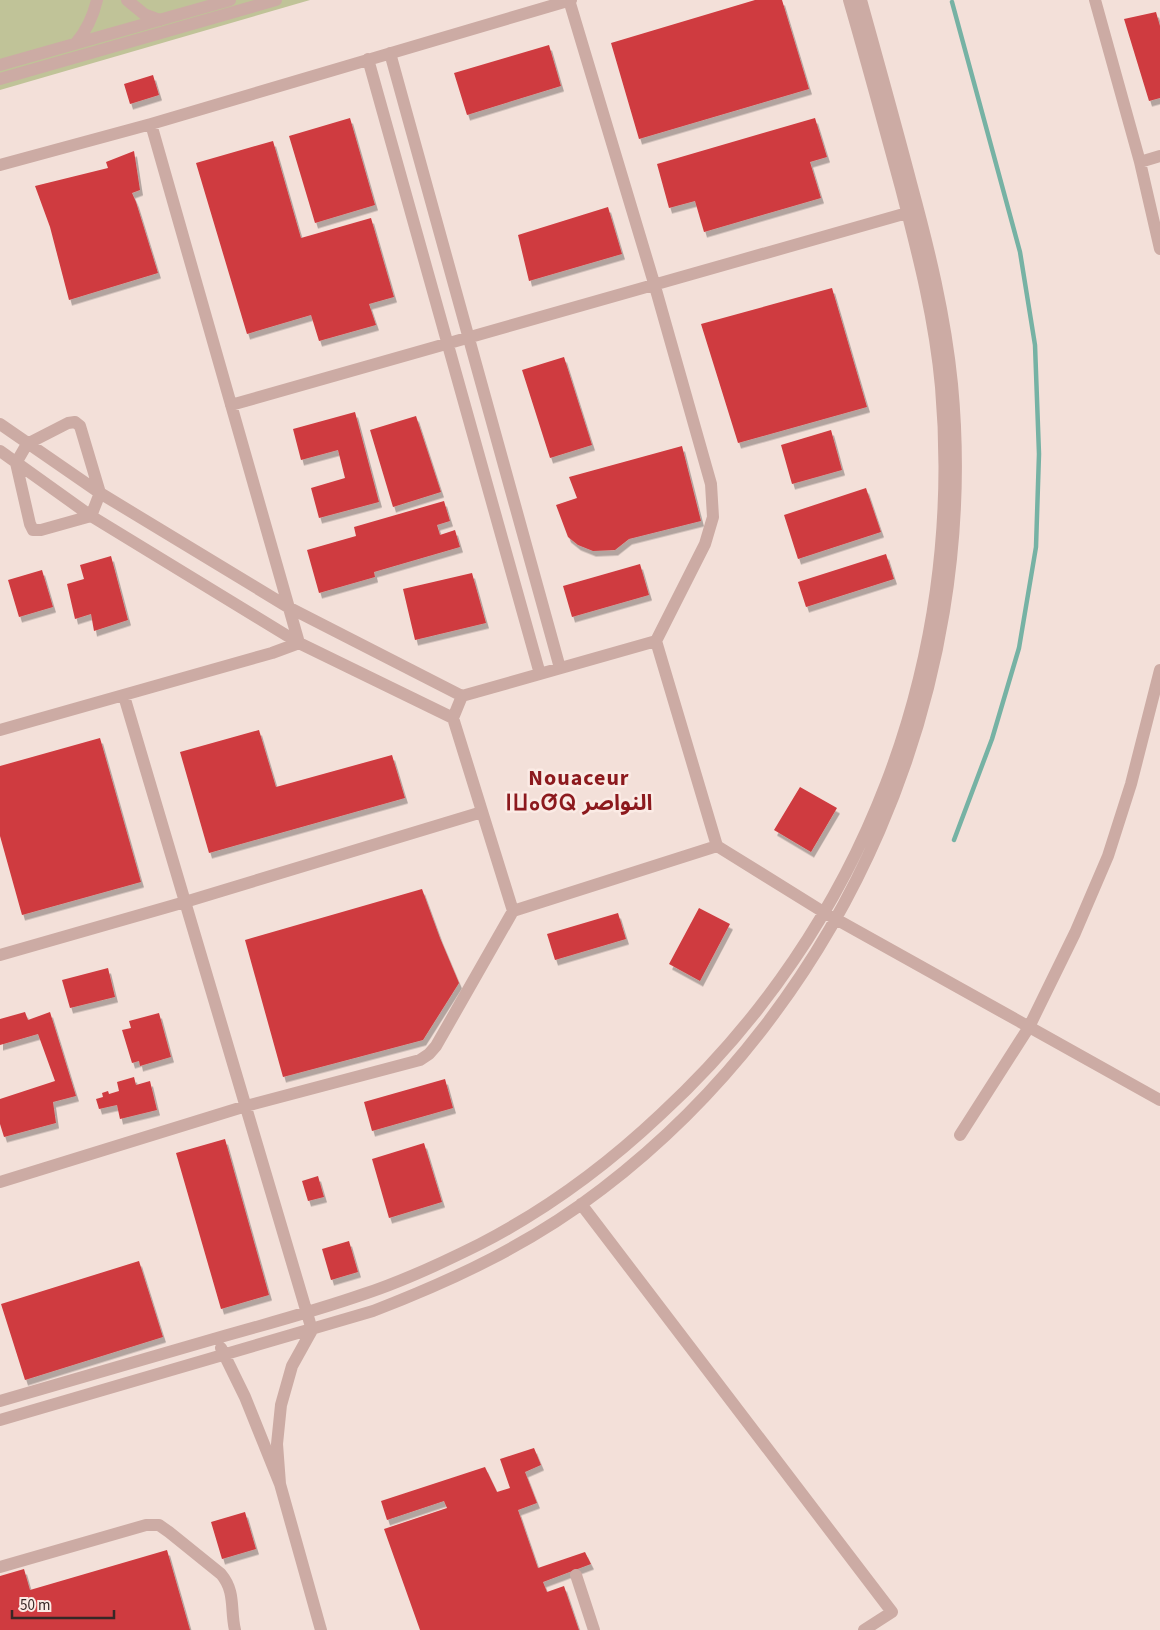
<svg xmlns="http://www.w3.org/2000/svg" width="1160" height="1630" viewBox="0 0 1160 1630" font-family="'Source Sans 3','Noto Sans Arabic','Noto Sans Tifinagh',sans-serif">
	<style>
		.green { fill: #c0c398 }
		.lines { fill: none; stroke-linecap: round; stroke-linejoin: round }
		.stream { stroke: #76b2a4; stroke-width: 4.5 }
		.building { fill: #cf3b3f; filter: url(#shadow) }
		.minor { stroke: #ccaba4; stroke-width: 12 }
		.labels { text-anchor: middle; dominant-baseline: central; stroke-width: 5; stroke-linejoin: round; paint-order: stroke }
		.district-label { font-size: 22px; font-weight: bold; letter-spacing: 1px; fill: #8c191d; stroke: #fbebe5 }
	</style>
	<defs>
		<filter id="shadow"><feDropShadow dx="3" dy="5.5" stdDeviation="0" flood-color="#0004"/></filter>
	</defs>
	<rect width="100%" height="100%" fill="#f3e0d9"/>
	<!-- green -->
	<path class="green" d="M0 0H310L0 90Z"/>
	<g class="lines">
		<!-- stream -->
		<path class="stream" d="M952 2 1020 252 1035 345 1039 454 1036 547 1019 648 992 739 954 840"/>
	</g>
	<!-- building -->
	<path class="building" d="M755 0H782L809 89 639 139 611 43Z
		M1156 12 1160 26V98L1149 101 1124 19Z
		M549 45 561 86 467 115 454 73Z
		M153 75 159 95 130 104 124 84Z
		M350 118 375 205 315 223 289 136Z
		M815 118 827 157 810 162 821 198 704 232 695 201 669 208 657 164Z
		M273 141 301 238 371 218 394 297 369 304 376 325 319 341 311 315 247 334 196 163Z
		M134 151 140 190 132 193 136 202 158 273 69 300 50 227 35 186 108 168 106 162Z
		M608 207 622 254 529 281 518 235Z
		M832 288 867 407 738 443 701 324Z
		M564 357 592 445 550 458 522 370Z
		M355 412 379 502 319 518 311 488 345 478 338 450 301 460 293 429Z
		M416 416 441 492 393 507 370 430Z
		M831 430 842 470 792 484 781 445Z
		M682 446 701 521 629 539 615 550 593 551 578 545 568 537 556 505 577 498 569 477Z
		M866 488 881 532 798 559 784 515Z
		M444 501 450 521 437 525 440 535 455 530 460 547 374 572 375 577 319 593 307 550 356 536 354 527Z
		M886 554 894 579 806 607 798 582Z
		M111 556 128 620 94 631 91 614 75 619 67 584 84 579 80 565Z
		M640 564 649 595 572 617 563 586Z
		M42 570 53 607 19 617 8 580Z
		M472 573 486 623 415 640 403 589Z
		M259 730 276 787 392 755 405 798 209 853 180 752Z
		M100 738 141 882 22 915 0 836V766Z
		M800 787 837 808 811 852 774 830Z
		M422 889 440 938 459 983 423 1040 283 1077 245 940Z
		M699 908 730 924 700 981 669 964Z
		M618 913 626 939 555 960 547 934Z
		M108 968 115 997 70 1008 62 980Z
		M25 1012 28 1020 50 1012 76 1096 53 1102 56 1123 4 1137 0 1124V1099L55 1081 38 1034 0 1045V1019Z
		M159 1013 171 1057 140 1066 139 1061 132 1063 122 1030 131 1028 129 1021Z
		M134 1077 136 1085 150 1081 157 1110 120 1119 117 1105 99 1109 96 1099 103 1097 102 1093 108 1091 109 1094 119 1091 117 1082Z
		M445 1079 453 1108 372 1131 364 1102Z
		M225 1139 269 1295 221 1309 176 1153Z
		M424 1143 442 1202 389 1218 372 1159Z
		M318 1176 324 1197 308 1201 302 1181Z
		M349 1241 358 1272 331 1280 322 1249Z
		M139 1261 163 1337 25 1380 1 1304Z
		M534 1448 541 1465 525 1472 537 1503 518 1510 538 1568 585 1552 591 1564 543 1582 547 1592 564 1586 579 1630H420L384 1529 447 1508 444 1501 387 1520 381 1501 485 1467 497 1492 510 1488 500 1459Z
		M245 1512 256 1549 222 1559 211 1522Z
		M167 1550 190 1630H0V1576L24 1569 30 1590Z"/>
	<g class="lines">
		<!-- minor -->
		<path class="minor" d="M127 0 144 14 160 20
			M569 0 654 283 711 484 713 517 705 544 656 641 717 846 825 913 1160 1100
			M1095 0 1140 162 1160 249
			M76 43C87 30 93 17 97 0
			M390 53 560 668
			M368 59 540 674
			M0 65 230 0
			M0 79 276 0
			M1140 162 1160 156
			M0 165 151 124 571 0
			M231 405C459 341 686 274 914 211
			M75 422 80 426 100 493 91 516 41 530H33L30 524 16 463 27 444 68 423Z
			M0 424 100 493 288 607 462 696 656 641
			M0 451 91 516 299 643 453 718
			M124 696 312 1330 292 1366 281 1405 277 1444 280 1484
			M462 696 453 718 513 911
			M0 730 272 653 299 643 151 124
			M0 955 185 902 482 812
			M960 1135 1029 1027 1075 933 1108 856 1131 784 1160 670
			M0 1182 246 1106 420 1060 429 1054 436 1046 513 911 717 846
			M581 1204 892 1612 864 1630
			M221 1348 245 1397 280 1484 321 1630
			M0 1401C75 1379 150 1358 224 1336 271 1323 318 1310 364 1294 404 1281 442 1263 480 1244 546 1210 607 1165 661 1114 864 927 965 662 941 387 935 319 918 254 901 188 884 125 867 62 849 0
			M0 1420 373 1311C456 1279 532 1243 602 1189 846 1003 981 688 952 384 945 315 929 249 911 183 895 122 878 61 861 0
			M0 1567 146 1525H159L169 1532 221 1574C236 1592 230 1609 235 1630
			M576 1575 594 1630"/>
	</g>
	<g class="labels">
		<!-- district labels -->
		<g class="district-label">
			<text x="579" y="778">Nouaceur<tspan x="579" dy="25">ⵏⵡⴰⵚⵕ النواصر</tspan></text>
		</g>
	</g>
	<!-- scale -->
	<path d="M12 1610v8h102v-8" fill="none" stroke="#372726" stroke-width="2.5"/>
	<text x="20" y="1610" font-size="15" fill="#372726" stroke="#fbebe5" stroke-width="4" paint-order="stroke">50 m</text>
</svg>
